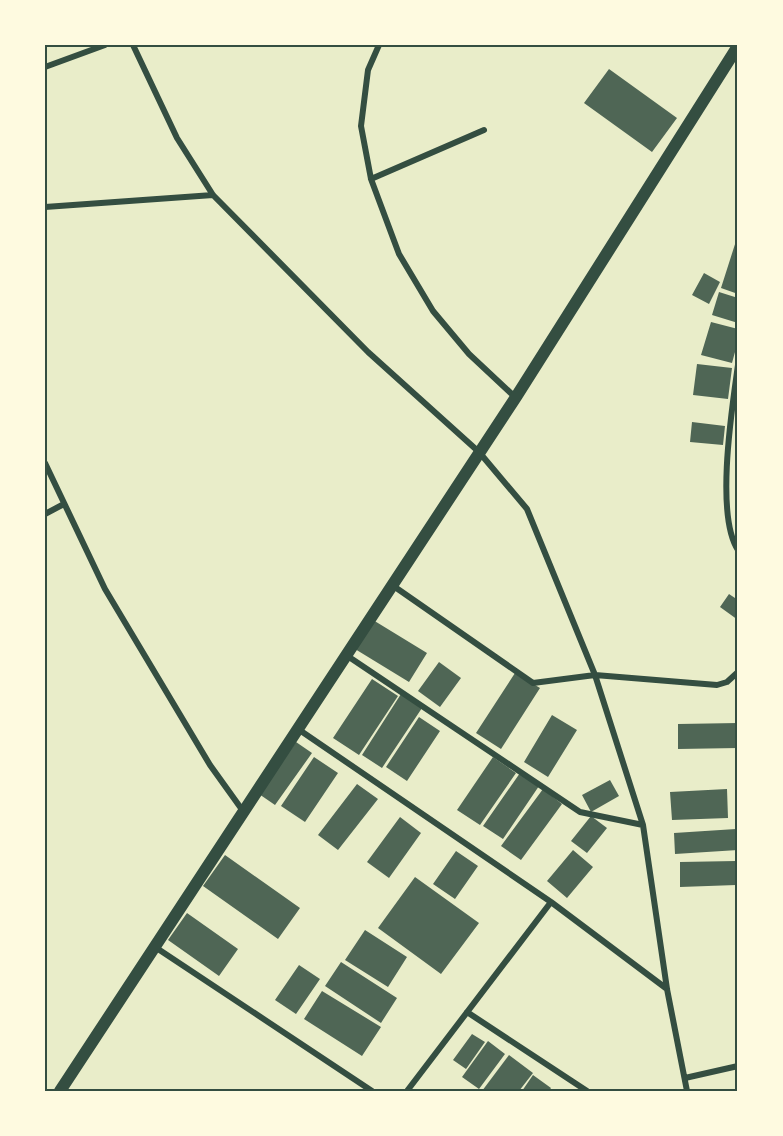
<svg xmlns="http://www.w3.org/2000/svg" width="783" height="1136" viewBox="0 0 783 1136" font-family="'Noto Sans',sans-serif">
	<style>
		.building { fill: #4f6655 }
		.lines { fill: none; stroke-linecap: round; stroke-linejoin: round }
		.minor { stroke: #344e41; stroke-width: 6 }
		.secondary { stroke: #344e41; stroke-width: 12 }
		.neatline { fill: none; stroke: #344e41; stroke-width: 2 }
	</style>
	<rect width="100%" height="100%" fill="#e9edc9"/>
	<!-- building -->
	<path class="building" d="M609 69 677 118 652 152 584 103Z
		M736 241 738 242V294L721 288Z
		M704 273 720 282 709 304 692 295Z
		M719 292 738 298V323L712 315Z
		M711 322 738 329V341L732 363 701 355Z
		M697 364 732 368 728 399 693 395Z
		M692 422 725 426 723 445 690 442Z
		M729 594 738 600V620L720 607Z
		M373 620 427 653 409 682 355 649Z
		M439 662 461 678 440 707 418 691Z
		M515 673 540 688 501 749 476 733Z
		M372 679 398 696 359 755 333 738Z
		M401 694 422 708 382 768 362 755Z
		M552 715 577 730 548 777 524 762Z
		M419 717 440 731 407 781 386 767Z
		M738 723V748L678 749V724Z
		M296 742 312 753 275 805 259 794Z
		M314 757 338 773 305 822 281 806Z
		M493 757 516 773 480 825 457 810Z
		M520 773 539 786 503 839 483 826Z
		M610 780 619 796 591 812 582 795Z
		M357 784 378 799 338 850 318 835Z
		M543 789 562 804 521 860 501 846Z
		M727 789 728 818 672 820 670 792Z
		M591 816 607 828 587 853 571 841Z
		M400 817 421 833 389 878 367 862Z
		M736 829 738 850 675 854 674 833Z
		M573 850 593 867 567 898 547 881Z
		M456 851 478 866 455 899 433 884Z
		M225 855 300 908 278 939 203 886Z
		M736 861V885L680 887V862Z
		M415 877 479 923 441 974 378 928Z
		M187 913 238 949 219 976 168 940Z
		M365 930 407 957 388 987 345 960Z
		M341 962 397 998 381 1023 325 986Z
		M299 965 320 979 296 1014 275 1000Z
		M322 991 381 1027 362 1056 304 1019Z
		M472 1034 485 1042 466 1069 453 1060Z
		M488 1041 505 1054 479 1089 462 1077Z
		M509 1055 533 1073 519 1091H482Z
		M533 1075 551 1088 549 1091H522Z"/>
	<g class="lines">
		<!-- minor -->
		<path class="minor" d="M133 45 177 138 213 195 368 352 479 452 527 509 595 675 643 825 667 989 687 1091
			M379 45 368 70 361 126 371 179 399 254 433 311 469 354 515 397
			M45 67 105 45
			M371 179 484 130
			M45 207 213 195
			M738 365C732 408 715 515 738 550
			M45 463 105 589 210 765 243 811
			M45 514 64 504
			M392 585 533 683 595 675 717 685 727 682 738 672
			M346 655 580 812 643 825
			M298 729 551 902 667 989
			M155 947 372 1091
			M467 1012 587 1091
			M685 1078 738 1066
			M407 1091 551 902"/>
		<!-- secondary -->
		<path class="secondary" d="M60 1091 516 397 738 46"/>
	</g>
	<!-- border -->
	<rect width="783" height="1136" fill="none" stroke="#fefae0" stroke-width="93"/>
	<rect x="46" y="46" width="690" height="1044" class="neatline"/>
</svg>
